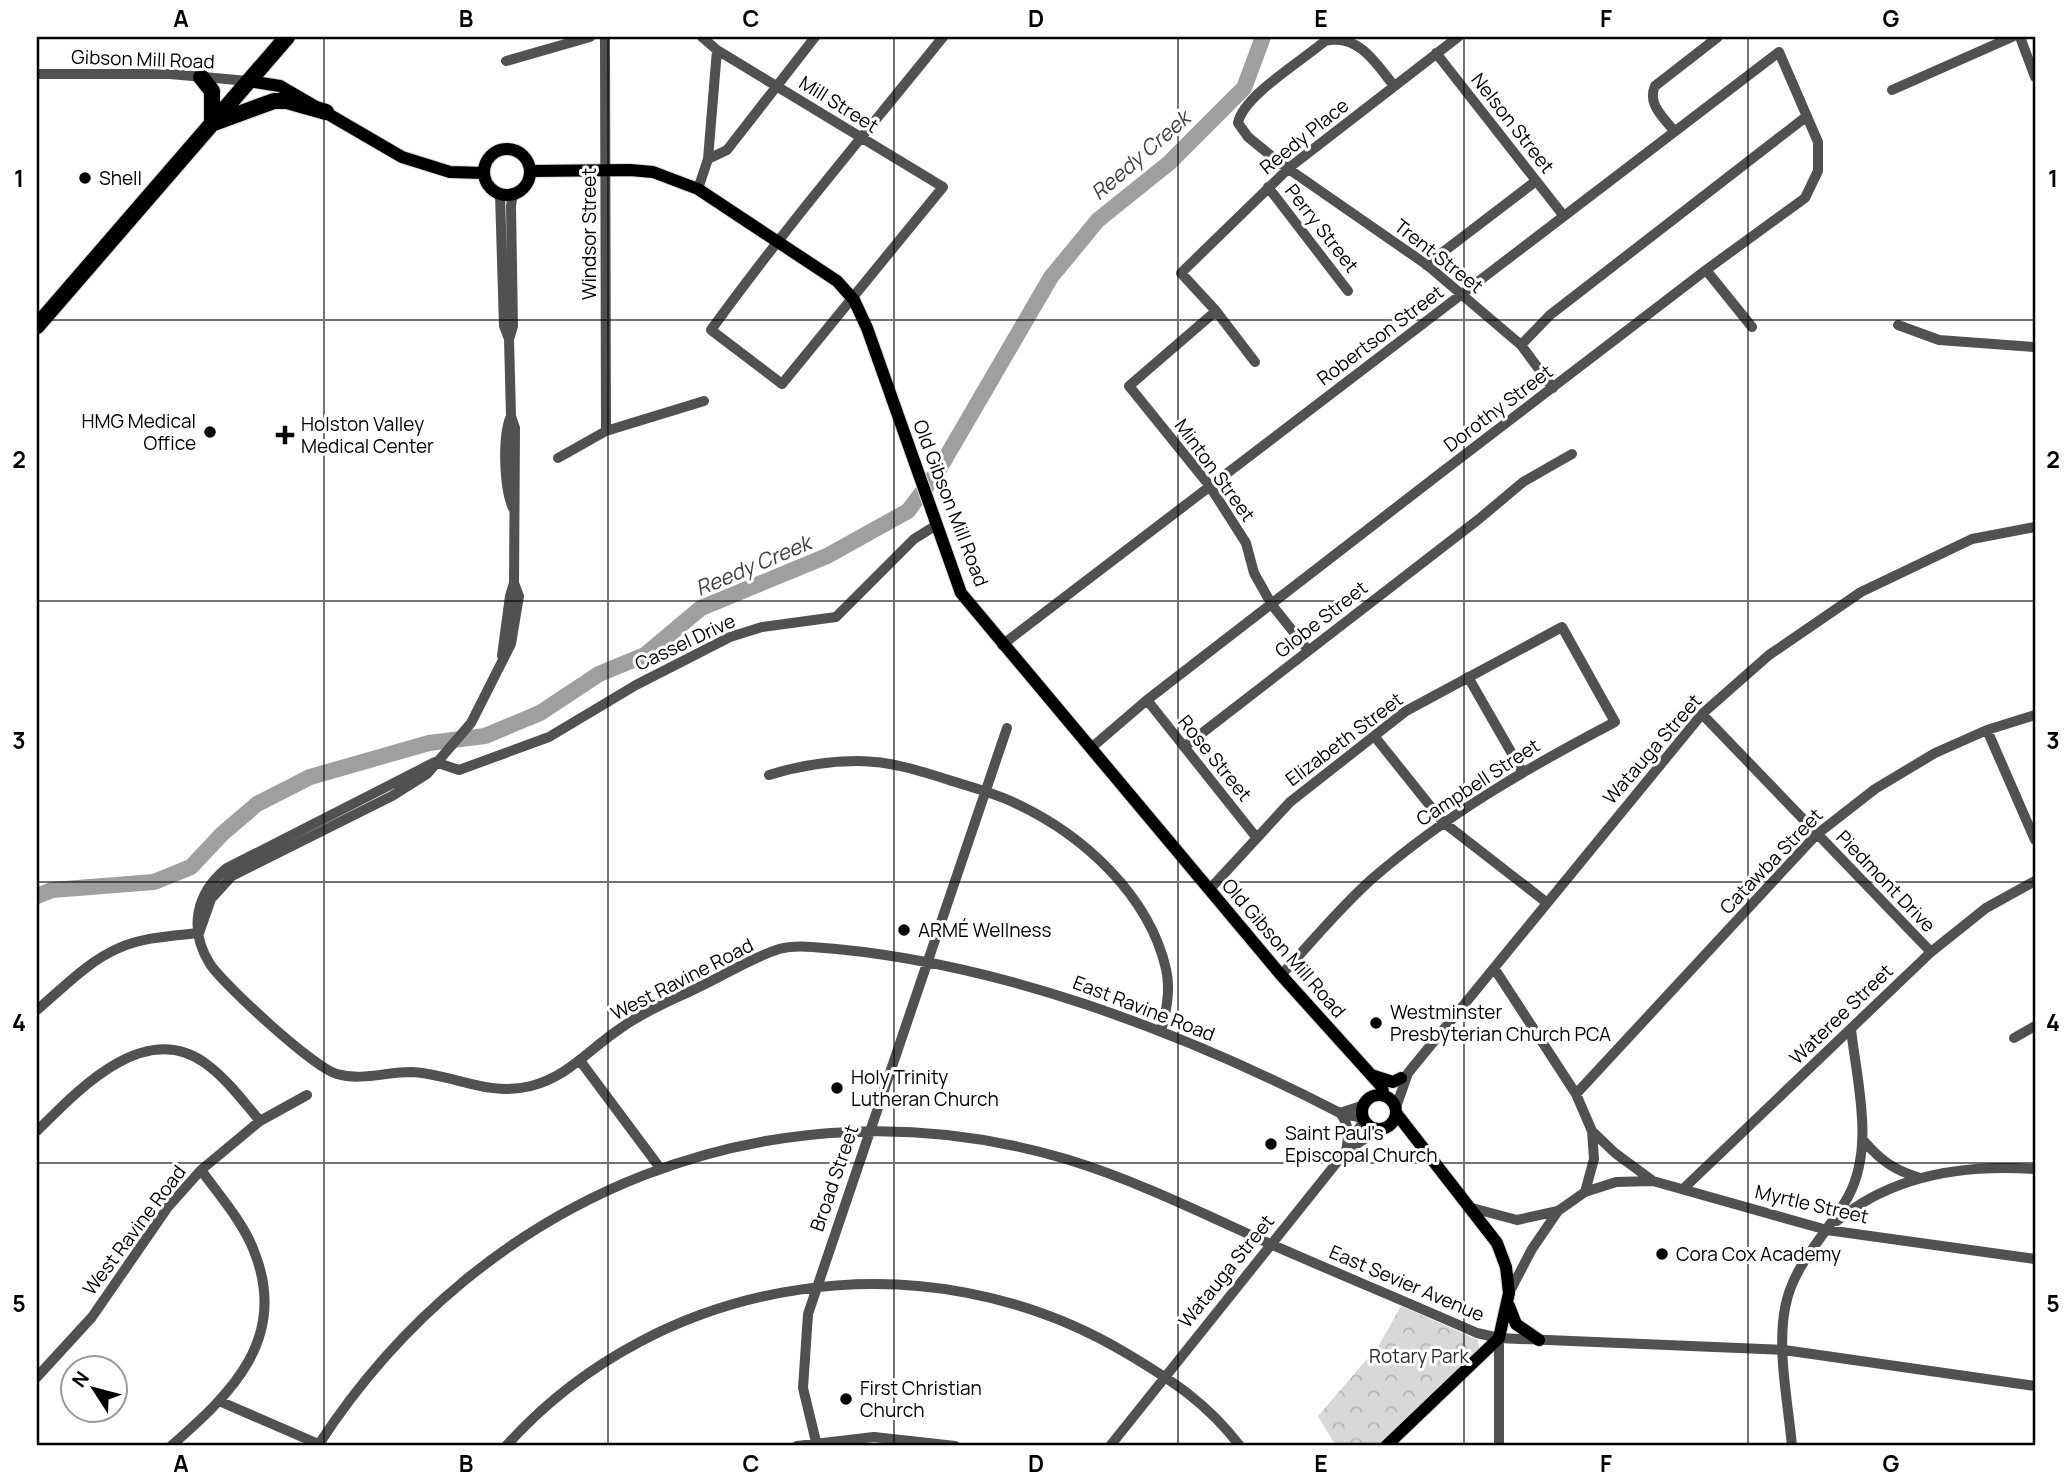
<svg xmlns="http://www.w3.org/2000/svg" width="2072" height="1483" viewBox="0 0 2072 1483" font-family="Manrope,sans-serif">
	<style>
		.park { fill: url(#park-crowns) }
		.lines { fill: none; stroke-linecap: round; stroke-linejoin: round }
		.river { stroke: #9f9f9f; stroke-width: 16 }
		.major-casing { stroke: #dbdbdb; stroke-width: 14 }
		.highway-casing { stroke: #dbdbdb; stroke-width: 18 }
		.minor { stroke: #515151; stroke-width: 10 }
		.major { stroke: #000; stroke-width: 12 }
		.highway { stroke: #000; stroke-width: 16 }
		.grid { fill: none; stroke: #000; stroke-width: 2; stroke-opacity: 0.55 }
		.poi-dot { fill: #000; stroke: #fff; stroke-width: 2.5 }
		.labels { text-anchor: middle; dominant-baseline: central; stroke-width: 6; stroke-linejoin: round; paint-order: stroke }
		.street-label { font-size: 19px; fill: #000; stroke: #fff }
		.poi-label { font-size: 19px; fill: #000; stroke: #fff; text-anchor: start }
		.park-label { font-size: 19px; fill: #2f2f2f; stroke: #fff }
		.water-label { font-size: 21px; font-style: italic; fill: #404040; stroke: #fff }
		.neatline { fill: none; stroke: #000; stroke-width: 2.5 }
		.grid-label { font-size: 23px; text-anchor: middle; font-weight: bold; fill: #000 }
	</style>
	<defs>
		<pattern id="park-crowns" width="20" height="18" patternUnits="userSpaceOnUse" patternTransform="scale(1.75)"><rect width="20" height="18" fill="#d8d8d8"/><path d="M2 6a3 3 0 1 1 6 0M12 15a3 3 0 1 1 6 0" fill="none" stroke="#b8b8b8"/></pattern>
	</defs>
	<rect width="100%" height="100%" fill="#fff"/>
	<!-- park -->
	<path class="park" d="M1401 1306 1478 1340 1480 1351 1378 1446H1336L1318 1416 1379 1345Z"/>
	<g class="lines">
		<!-- river -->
		<path class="river" d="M37 896 52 890 154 882 191 867 222 834 257 804 310 777 429 743 485 736 540 713 599 674 645 655 701 608 827 556 908 511 938 471 1051 277 1098 220 1169 163 1244 88 1263 37"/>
		<defs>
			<path id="major" d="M248 81 280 86 402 157 450 172 484 173
				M484 172a23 23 0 1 1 46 0a23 23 0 1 1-46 0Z
				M530 171 630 170 653 172 698 189 837 281 854 300 867 328 961 593 1281 975 1382 1087 1384 1096
				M1371 1075 1393 1082 1401 1078
				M1362 1112a17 17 0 1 1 34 0a17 17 0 1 1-34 0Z
				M1509 1306 1516 1324 1539 1340
				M1386 1446 1499 1338 1509 1293 1506 1267 1497 1243 1396 1113"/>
			<path id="highway" d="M201 77 212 91V124
				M214 123 274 101H287L326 112
				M37 326 287 37"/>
		</defs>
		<!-- major casing -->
		<use href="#major" class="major-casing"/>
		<!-- highway casing -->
		<use href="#highway" class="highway-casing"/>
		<!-- minor -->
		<path class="minor" d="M605 37 606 431
			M2020 37 2035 77
			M717 50 943 187 782 384 711 330C784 229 865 134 943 37
			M1436 53 1563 215
			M506 61 590 37
			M37 74H170L248 81
			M1394 86C1376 63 1358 33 1325 41 1303 60 1243 96 1238 123L1248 137 1280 163 1427 265 1521 345 1553 388
			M1892 90 2012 37
			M1674 131C1663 117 1647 104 1655 86L1718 37
			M708 159 727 150 815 37
			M1268 187 1348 291
			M698 189 708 159 717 50 702 37
			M500 194 504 326 509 339
			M1426 265 1536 181
			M1706 270 1752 327
			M1216 311 1129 386 1209 485 1246 543 1254 573 1272 605 1308 650
			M1898 325 1939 340 2035 347
			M1521 345 1550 315 1807 116
			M1255 362 1216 311 1181 273 1290 167 1458 37
			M511 416C502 436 504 488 513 508
			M558 458 606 431 704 401
			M1002 645 1779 52 1818 142V171L1805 198 1706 270 1442 472 1147 700 1091 748
			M502 656 510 596 514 583
			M1468 677 1522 771
			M1147 700 1256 837
			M1702 714 1931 952
			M1987 730 2035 840
			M1375 737 1443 822 1546 902
			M1184 747 1479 519 1523 482 1572 454
			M435 762 227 868C196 893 188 929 210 964 223 984 315 1069 337 1074 361 1081 386 1072 411 1072 453 1074 488 1097 531 1086 569 1076 589 1049 621 1028 644 1011 673 1000 699 987 725 975 751 958 779 949 790 946 801 946 812 947 992 959 1181 1031 1340 1113L1363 1118
			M435 762 459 770 549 737 636 685 730 637 762 627 836 617 914 539 935 526
			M769 775C798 766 828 761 858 761 890 761 921 771 952 781 974 788 997 794 1017 804 1083 835 1149 895 1166 969 1171 990 1166 1012 1161 1032
			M1209 890 1290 802 1406 711 1562 627 1615 722C1529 767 1447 814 1373 878 1340 907 1311 943 1281 975
			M199 933 211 899 232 876 392 796 427 774 471 723 511 644 519 596 514 583 515 428 511 416 509 339 513 326 511 206 513 193
			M1494 968 1576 1094 1592 1131 1594 1159 1585 1192 1558 1211 1532 1249 1509 1293
			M37 1010C62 989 88 961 119 948 143 937 172 936 199 933
			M2014 1038 2035 1026
			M581 1062 660 1168
			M1576 1094 1816 835 1875 789 1935 753 1987 730 2035 715
			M1396 1107 1408 1073 1702 714 1769 655 1861 592 1972 539 2035 527
			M1340 1113C1350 1126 1349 1135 1346 1151
			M1340 1113 1364 1105
			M37 1131C77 1091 144 1019 205 1063 227 1079 243 1101 260 1121
			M1592 1131 1615 1153 1653 1181
			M1863 1140C1881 1161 1894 1170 1920 1178
			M1349 1145 1364 1120
			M1683 1189 1931 952 1986 908 2035 881
			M1585 1192 1616 1182 1653 1181 1827 1230 2035 1259
			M1472 1208 1517 1220 1558 1211
			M1837 1221C1893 1174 1964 1164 2035 1169
			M37 1377 92 1317 168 1207 201 1170 260 1121 307 1095
			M219 1401 323 1446
			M319 1444C482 1193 774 1073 1066 1159 1135 1180 1200 1212 1266 1242 1336 1273 1407 1302 1477 1333L1499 1338 1784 1350 2035 1386
			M171 1446C232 1393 289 1338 254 1251 243 1222 219 1195 201 1170
			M506 1446C662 1272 927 1234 1126 1353 1173 1381 1207 1403 1240 1446
			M797 1446 874 1437 955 1446
			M817 1446 803 1388 808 1314 1007 728
			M1110 1446 1346 1151 1380 1129
			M1499 1446V1338
			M1792 1446C1788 1402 1777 1351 1785 1308 1793 1264 1827 1234 1848 1197 1875 1147 1857 1083 1851 1029"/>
		<!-- major -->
		<use href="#major" class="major"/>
		<!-- highway -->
		<use href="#highway" class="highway"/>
	</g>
	<!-- grid -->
	<path class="grid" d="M324 37V1446M608 37V1446M894 37V1446M1178 37V1446M1464 37V1446M1748 37V1446M37 320H2035M37 601H2035M37 882H2035M37 1163H2035"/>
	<!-- markers -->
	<g class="poi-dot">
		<circle cx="85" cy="178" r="7"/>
		<circle cx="210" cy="432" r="7"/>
		<path d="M281.5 424.5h7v7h7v7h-7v7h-7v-7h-7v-7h7z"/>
		<circle cx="904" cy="930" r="7"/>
		<circle cx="1376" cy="1023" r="7"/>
		<circle cx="837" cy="1088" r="7"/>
		<circle cx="1271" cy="1144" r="7"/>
		<circle cx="1662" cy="1254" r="7"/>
		<circle cx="846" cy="1399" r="7"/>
	</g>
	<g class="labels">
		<!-- street labels -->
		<g class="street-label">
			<text transform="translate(143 59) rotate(2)">Gibson Mill Road</text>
			<text transform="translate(839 104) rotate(32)">Mill Street</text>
			<text transform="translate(1513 123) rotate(52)">Nelson Street</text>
			<text transform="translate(1304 136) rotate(-39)">Reedy Place</text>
			<text transform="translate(1322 228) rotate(52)">Perry Street</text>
			<text transform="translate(589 234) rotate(-90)">Windsor Street</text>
			<text transform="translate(1439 256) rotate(38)">Trent Street</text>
			<text transform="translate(1380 335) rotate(-37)">Robertson Street</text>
			<text transform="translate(1498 408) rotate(-37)">Dorothy Street</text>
			<text transform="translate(1215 470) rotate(54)">Minton Street</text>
			<text transform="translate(951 503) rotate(69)">Old Gibson Mill Road</text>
			<text transform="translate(1321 619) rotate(-38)">Globe Street</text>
			<text transform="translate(685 642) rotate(-25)">Cassel Drive</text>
			<text transform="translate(1344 739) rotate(-37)">Elizabeth Street</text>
			<text transform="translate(1652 749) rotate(-49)">Watauga Street</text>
			<text transform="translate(1215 758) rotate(51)">Rose Street</text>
			<text transform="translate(1478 782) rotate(-33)">Campbell Street</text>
			<text transform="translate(1771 861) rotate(-46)">Catawba Street</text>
			<text transform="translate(1886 881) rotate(46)">Piedmont Drive</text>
			<text transform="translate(1284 948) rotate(49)">Old Gibson Mill Road</text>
			<text transform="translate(682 979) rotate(-27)">West Ravine Road</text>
			<text transform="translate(1144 1008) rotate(21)">East Ravine Road</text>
			<text transform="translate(1841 1014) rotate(-44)">Wateree Street</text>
			<text transform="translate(834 1178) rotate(-71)">Broad Street</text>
			<text transform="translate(1812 1204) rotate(13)">Myrtle Street</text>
			<text transform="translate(134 1230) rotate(-53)">West Ravine Road</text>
			<text transform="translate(1226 1271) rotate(-51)">Watauga Street</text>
			<text transform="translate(1407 1283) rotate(23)">East Sevier Avenue</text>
		</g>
		<!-- poi labels -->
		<g class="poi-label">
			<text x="99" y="178">Shell</text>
			<text x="196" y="421" text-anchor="end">HMG Medical<tspan x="196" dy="22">Office</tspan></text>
			<text x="301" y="424">Holston Valley<tspan x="301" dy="22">Medical Center</tspan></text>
			<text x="918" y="930">ARMÉ Wellness</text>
			<text x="1390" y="1012">Westminster<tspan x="1390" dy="22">Presbyterian Church PCA</tspan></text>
			<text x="851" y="1077">Holy Trinity<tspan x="851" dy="22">Lutheran Church</tspan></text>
			<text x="1285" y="1133">Saint Paul's<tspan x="1285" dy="22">Episcopal Church</tspan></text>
			<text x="1676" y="1254">Cora Cox Academy</text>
			<text x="860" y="1388">First Christian<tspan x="860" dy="22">Church</tspan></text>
		</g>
		<!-- park labels -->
		<g class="park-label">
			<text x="1419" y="1356">Rotary Park</text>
		</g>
		<!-- water labels -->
		<g class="water-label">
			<text transform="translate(1140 155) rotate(-41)">Reedy Creek</text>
			<text transform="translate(753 565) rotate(-23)">Reedy Creek</text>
		</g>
	</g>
	<!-- border -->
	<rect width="2072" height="1483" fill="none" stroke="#ffffff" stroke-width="77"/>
	<!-- north arrow -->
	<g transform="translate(94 1389) rotate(306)"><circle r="33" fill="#ffffff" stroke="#999999" stroke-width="2"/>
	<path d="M0-5L12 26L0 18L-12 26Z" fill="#000000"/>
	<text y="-10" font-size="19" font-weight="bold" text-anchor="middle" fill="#000000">N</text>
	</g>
	<rect x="38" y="38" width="1996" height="1406" class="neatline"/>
	<g class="grid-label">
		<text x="181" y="27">A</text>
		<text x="466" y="27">B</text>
		<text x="751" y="27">C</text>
		<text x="1036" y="27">D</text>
		<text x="1321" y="27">E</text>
		<text x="1606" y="27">F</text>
		<text x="1891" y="27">G</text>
		<text x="19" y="187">1</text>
		<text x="2053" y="187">1</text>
		<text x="19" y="468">2</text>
		<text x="2053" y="468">2</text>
		<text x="19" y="749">3</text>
		<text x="2053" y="749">3</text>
		<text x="19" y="1031">4</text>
		<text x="2053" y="1031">4</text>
		<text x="19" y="1312">5</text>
		<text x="2053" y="1312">5</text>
		<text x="181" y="1472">A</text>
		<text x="466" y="1472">B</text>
		<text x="751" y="1472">C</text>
		<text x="1036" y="1472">D</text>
		<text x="1321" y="1472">E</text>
		<text x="1606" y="1472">F</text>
		<text x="1891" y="1472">G</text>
	</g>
</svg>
